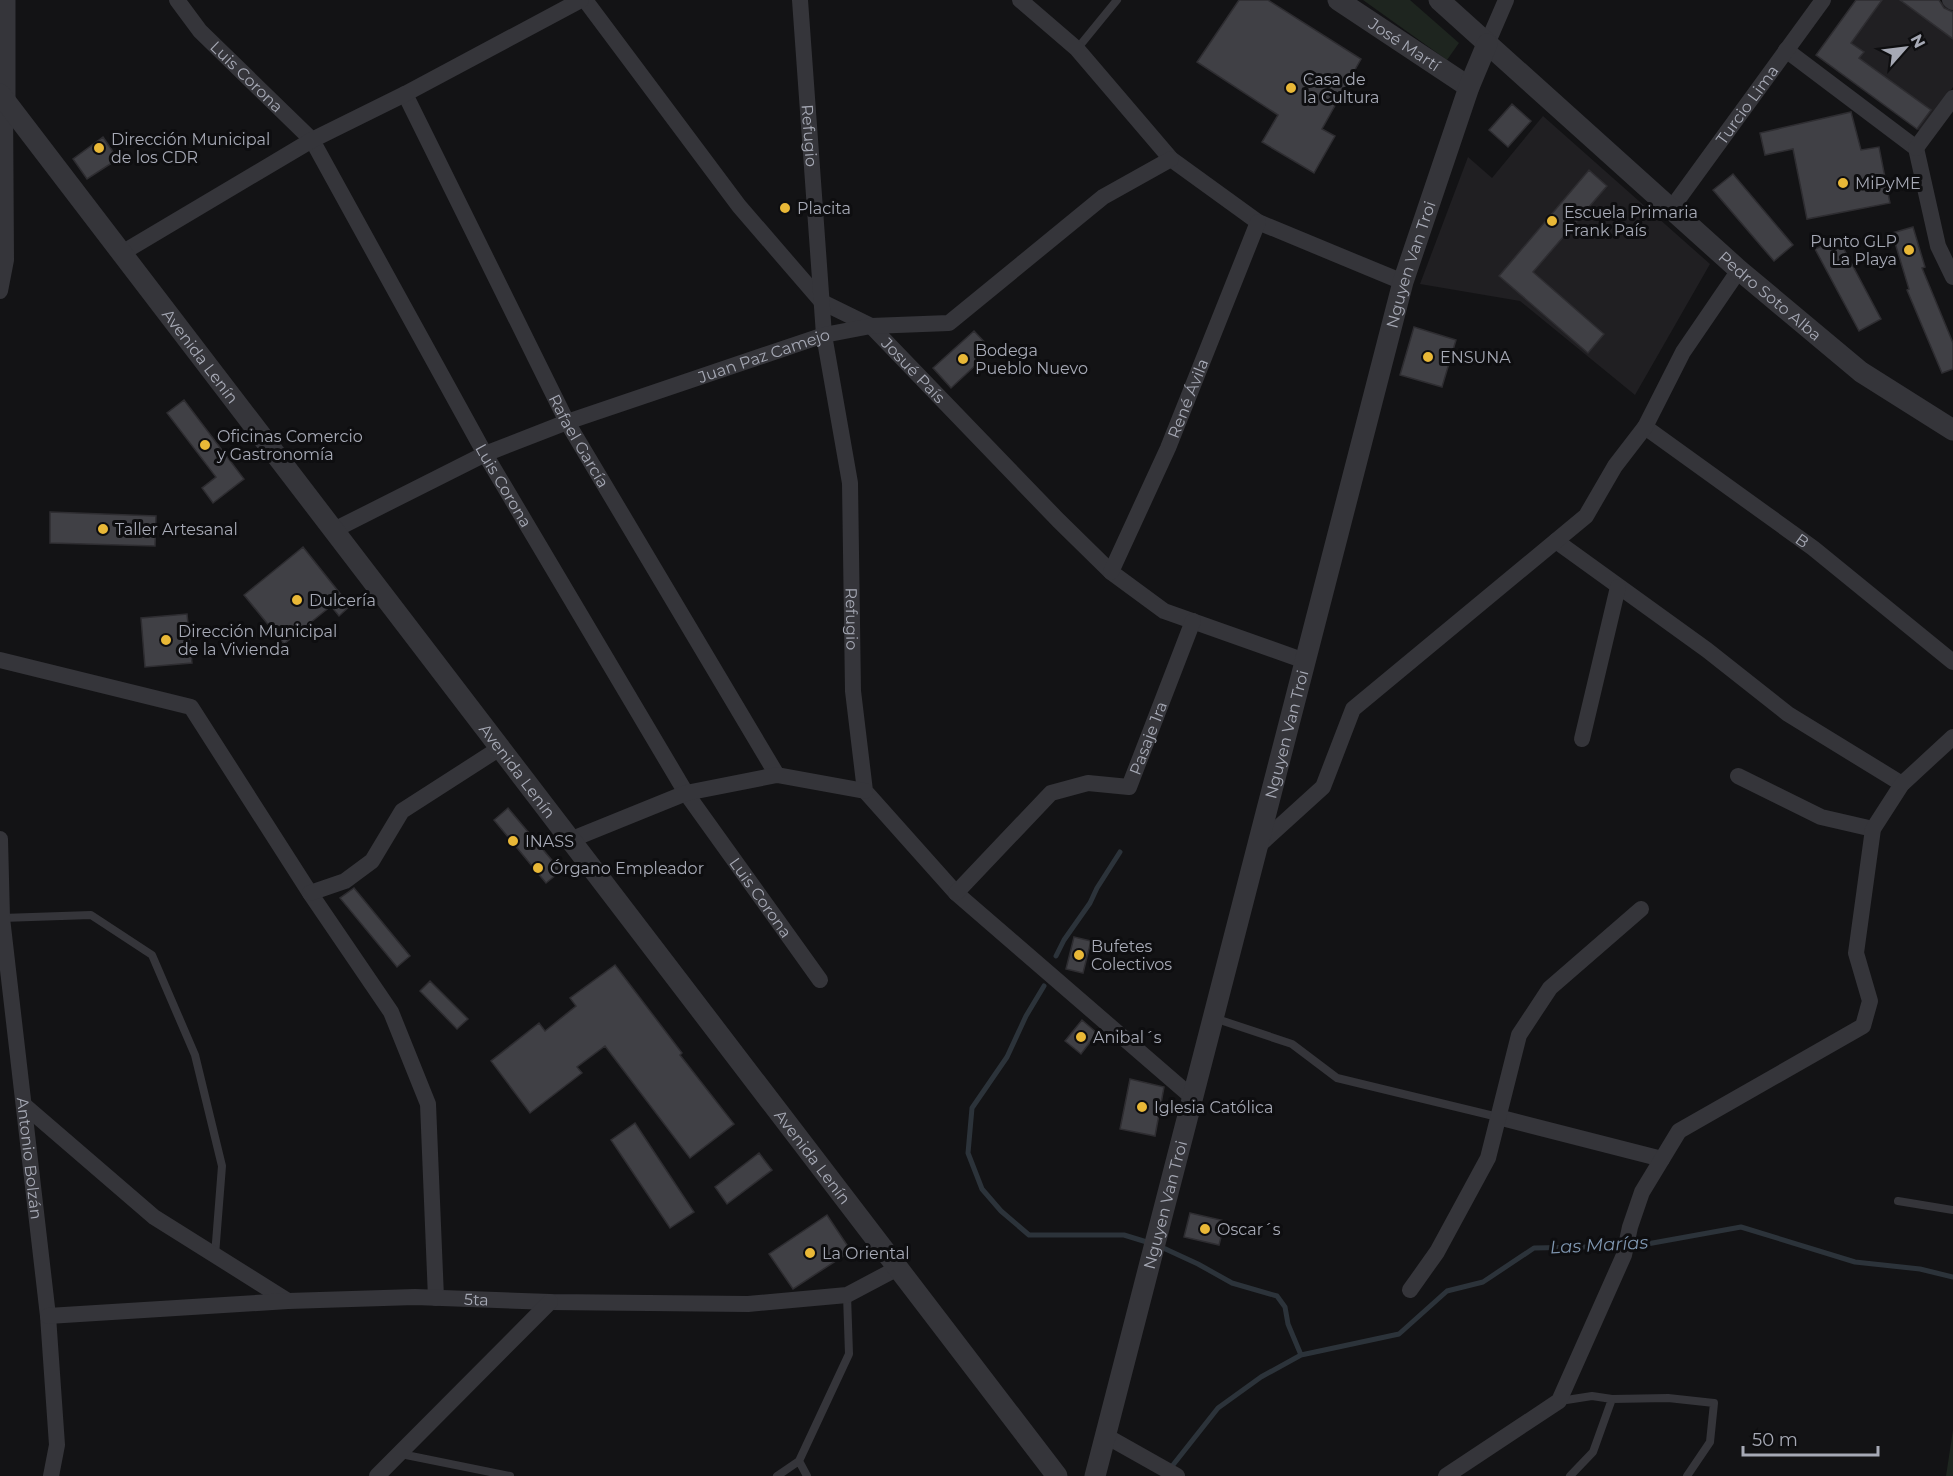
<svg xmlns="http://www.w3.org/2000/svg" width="1953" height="1476" viewBox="0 0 1953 1476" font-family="Montserrat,sans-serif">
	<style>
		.built { fill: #201f22 }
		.green { fill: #1e251f }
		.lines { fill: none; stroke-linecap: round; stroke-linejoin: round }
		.stream { stroke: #2c333a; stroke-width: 5 }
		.building { fill: #404045; stroke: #2e2d31; stroke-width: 1.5 }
		.service { stroke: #35353a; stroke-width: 8 }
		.minor { stroke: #35353a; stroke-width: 16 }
		.tertiary { stroke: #35353a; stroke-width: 21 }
		.poi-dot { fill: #e9b837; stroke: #0e0e10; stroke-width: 2 }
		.labels { text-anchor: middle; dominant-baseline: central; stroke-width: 6; stroke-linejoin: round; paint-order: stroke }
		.street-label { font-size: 16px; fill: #a6a9b5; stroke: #0e0e10 }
		.poi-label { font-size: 16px; fill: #a6a9b5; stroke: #0e0e10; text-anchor: start }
		.water-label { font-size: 18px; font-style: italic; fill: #7e95af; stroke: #0e0e10 }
	</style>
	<rect width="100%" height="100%" fill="#131315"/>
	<!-- built -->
	<path class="built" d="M1856 0H1939L1953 10V87L1921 132 1816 55Z
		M1543 116 1710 264 1635 395 1520 301 1420 284 1468 157 1492 178Z"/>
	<!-- green -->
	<path class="green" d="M1363 0H1410L1459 43 1447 60Z
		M1953 1430V1476H1946Z"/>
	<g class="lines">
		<!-- stream -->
		<path class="stream" d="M1056 956 1064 940 1090 903 1097 888 1120 852
			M1044 986 1026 1016 1007 1057 972 1108 968 1153 982 1189 1001 1211 1029 1235H1124L1150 1243
			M1159 1246 1198 1264 1232 1283 1277 1296 1285 1307 1288 1324 1301 1355 1399 1334 1447 1291 1483 1282 1534 1248 1636 1246 1741 1227 1855 1262 1920 1269 1953 1277
			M1169 1470 1218 1408 1261 1377 1301 1355"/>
	</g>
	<!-- building -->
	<path class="building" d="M1239 0H1268L1361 59 1322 129 1335 136 1314 173 1262 142 1278 115 1197 62Z
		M1856 0H1882L1851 43 1864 52 1859 58 1931 110 1917 129 1816 55Z
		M1900 0H1939L1944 8 1953 12V39Z
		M1512 104 1531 121 1508 147 1489 130Z
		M1851 112 1861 150 1879 147 1890 203 1807 219 1793 149 1765 155 1760 133Z
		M103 137 118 159 87 179 73 159Z
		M1589 170 1607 186 1533 272 1604 334 1588 353 1499 276Z
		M1733 174 1793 245 1774 261 1713 190Z
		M1913 227 1925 267 1922 268 1953 343V369L1942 373 1907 290 1909 289 1892 233Z
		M1838 238 1881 319 1859 331 1815 249Z
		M1414 327 1456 340 1442 387 1400 375Z
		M974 331 992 350 951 388 933 368Z
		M184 400 244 479 213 503 202 488 216 477 167 413Z
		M50 512 156 516 155 546 50 543Z
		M303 547 350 606 339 616 331 606 284 644 244 595Z
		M187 614 192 663 145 667 141 618Z
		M508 808 561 871 546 883 494 820Z
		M354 888 410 956 397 967 340 898Z
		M1074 937 1091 941 1083 973 1066 969Z
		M615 965 682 1053 680 1055 734 1124 690 1158 605 1046 577 1067 582 1073 530 1113 491 1061 539 1023 545 1031 576 1006 570 998Z
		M430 981 468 1019 457 1029 420 991Z
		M1082 1020 1097 1033 1081 1054 1065 1041Z
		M1130 1079 1164 1087 1155 1136 1120 1129Z
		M635 1123 694 1212 670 1228 611 1140Z
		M759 1153 772 1170 727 1204 715 1187Z
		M1190 1213 1225 1221 1219 1245 1184 1237Z
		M827 1215 851 1251 793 1289 769 1254Z"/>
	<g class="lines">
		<!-- service -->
		<path class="service" d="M1077 49 1117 0
			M2 918 91 915 152 955 195 1055 222 1166 215 1255
			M1214 1018 1292 1044 1337 1078 1498 1117
			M1898 1201 1953 1210
			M1612 1399 1668 1398 1714 1403 1710 1442 1687 1476
			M1560 1401 1592 1396 1612 1399 1593 1452 1570 1476
			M401 1454 510 1476
			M799 1461 807 1476
			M777 1476 799 1461 849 1354 847 1295"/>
		<!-- minor -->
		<g class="minor">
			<path id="s1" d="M177 0 200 31 312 140 485 454 686 793 820 980"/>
			<path id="s2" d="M585 0 739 206 822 302 871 326 1058 520 1111 572 1164 611 1305 661"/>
			<path id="s3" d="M800 0 824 335 850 483 853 691 865 791 956 893 1193 1098"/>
			<path d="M1020 0 1077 49 1171 159 1258 222 1403 282"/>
			<path d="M1950 0 1953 2"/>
			<path d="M1487 44 1506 0"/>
			<path d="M1786 50 1916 148 1938 246 1953 277"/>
			<path id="s4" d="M405 94 567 422 777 775"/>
			<path d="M1916 148 1953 98"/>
			<path id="s5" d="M1671 209 1823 0"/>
			<path d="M122 253 312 140 405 94 581 0"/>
			<path d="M0 291 6 260 5 101"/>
			<path id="s6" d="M1645 427 1813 548 1953 662"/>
			<path id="s7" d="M334 530 485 454 567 422 824 335 871 326 949 323 1103 197 1171 159"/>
			<path d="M1556 541 1707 650 1788 714 1902 784"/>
			<path id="s8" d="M1111 572 1168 448 1258 222"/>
			<path d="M0 660 191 707 310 893 391 1012 428 1104 436 1298"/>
			<path d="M1582 739 1618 587"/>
			<path d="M1738 776 1821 817 1873 829"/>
			<path id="s9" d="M0 839 2 918 48 1316 57 1445 51 1476"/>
			<path d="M570 840 686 793 777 775 865 791"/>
			<path d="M1257 847 1323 787 1353 709 1586 516 1615 466 1645 427 1683 352 1739 270"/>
			<path d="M310 893 345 881 372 861 402 811 500 748"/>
			<path id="s10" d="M956 893 1051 793 1088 783 1129 787 1193 621"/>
			<path d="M24 1105 154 1217 288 1301"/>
			<path d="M1498 1117 1662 1159"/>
			<path d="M1410 1290 1437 1252 1488 1158 1519 1035 1550 988 1641 909"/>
			<path id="s11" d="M48 1316 288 1301 415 1297 550 1302 748 1304 847 1295 898 1268"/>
			<path d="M1106 1436 1177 1476"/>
			<path d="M377 1476 550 1302"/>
			<path d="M1446 1476 1559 1401 1624 1255 1630 1227 1642 1192 1679 1131 1863 1026 1870 1001 1856 953 1873 829 1902 784 1953 737"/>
		</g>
		<!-- tertiary -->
		<g class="tertiary">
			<path d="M5 0V101"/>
			<path id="s12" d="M1338 0 1469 87"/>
			<path id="s13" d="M1439 0 1739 270 1861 372 1953 430"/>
			<path id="s14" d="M0 94 1057 1476"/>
			<path id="s15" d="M1095 1476 1403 282 1469 87 1487 44"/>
		</g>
	</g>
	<!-- markers -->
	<g class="poi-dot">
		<circle cx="1291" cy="88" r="6"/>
		<circle cx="99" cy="148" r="6"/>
		<circle cx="1843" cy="183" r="6"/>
		<circle cx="785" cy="208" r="6"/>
		<circle cx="1552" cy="221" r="6"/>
		<circle cx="1909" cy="250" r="6"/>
		<circle cx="1428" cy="357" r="6"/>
		<circle cx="963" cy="359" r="6"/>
		<circle cx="205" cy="445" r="6"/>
		<circle cx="103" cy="529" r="6"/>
		<circle cx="297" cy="600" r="6"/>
		<circle cx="166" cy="640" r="6"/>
		<circle cx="513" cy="841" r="6"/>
		<circle cx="538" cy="868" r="6"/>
		<circle cx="1079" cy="955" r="6"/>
		<circle cx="1081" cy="1037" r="6"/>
		<circle cx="1142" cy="1107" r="6"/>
		<circle cx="1205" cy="1229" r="6"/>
		<circle cx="810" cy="1253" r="6"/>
	</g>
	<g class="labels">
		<!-- street labels -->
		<g class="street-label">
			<text stroke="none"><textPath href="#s12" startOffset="80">José Martí</textPath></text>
			<text stroke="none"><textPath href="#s1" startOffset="104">Luis Corona</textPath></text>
			<text stroke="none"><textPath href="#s5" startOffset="129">Turcio Lima</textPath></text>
			<text stroke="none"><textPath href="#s3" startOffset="136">Refugio</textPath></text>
			<text stroke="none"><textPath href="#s15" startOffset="1252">Nguyen Van Troi</textPath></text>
			<text stroke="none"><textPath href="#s13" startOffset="444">Pedro Soto Alba</textPath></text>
			<text stroke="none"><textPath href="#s14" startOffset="330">Avenida Lenín</textPath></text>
			<text stroke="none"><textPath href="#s7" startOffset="465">Juan Paz Camejo</textPath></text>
			<text stroke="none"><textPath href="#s2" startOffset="500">Josué País</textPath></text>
			<text stroke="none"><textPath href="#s8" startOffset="190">René Ávila</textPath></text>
			<text stroke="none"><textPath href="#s4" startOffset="388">Rafael García</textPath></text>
			<text stroke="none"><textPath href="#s1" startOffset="590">Luis Corona</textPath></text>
			<text stroke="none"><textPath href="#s6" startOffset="194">B</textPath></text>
			<text stroke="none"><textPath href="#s3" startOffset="622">Refugio</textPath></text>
			<text stroke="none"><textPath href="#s15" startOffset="766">Nguyen Van Troi</textPath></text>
			<text stroke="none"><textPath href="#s10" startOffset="270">Pasaje 1ra</textPath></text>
			<text stroke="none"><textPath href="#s14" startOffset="852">Avenida Lenín</textPath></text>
			<text stroke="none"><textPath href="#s1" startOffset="1076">Luis Corona</textPath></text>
			<text stroke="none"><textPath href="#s14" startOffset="1338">Avenida Lenín</textPath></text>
			<text stroke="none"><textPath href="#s9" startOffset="321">Antonio Bolzán</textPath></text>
			<text stroke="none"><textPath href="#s15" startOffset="280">Nguyen Van Troi</textPath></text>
			<text stroke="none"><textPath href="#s11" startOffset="429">5ta</textPath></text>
		</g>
		<!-- poi labels -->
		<g class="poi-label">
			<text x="1303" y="79">Casa de<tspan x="1303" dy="18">la Cultura</tspan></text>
			<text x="111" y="139">Dirección Municipal<tspan x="111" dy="18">de los CDR</tspan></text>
			<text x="1855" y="183">MiPyME</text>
			<text x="797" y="208">Placita</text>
			<text x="1564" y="212">Escuela Primaria<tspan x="1564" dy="18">Frank País</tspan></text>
			<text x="1897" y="241" text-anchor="end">Punto GLP<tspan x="1897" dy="18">La Playa</tspan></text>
			<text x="975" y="350">Bodega<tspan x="975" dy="18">Pueblo Nuevo</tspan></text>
			<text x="1440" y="357">ENSUNA</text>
			<text x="217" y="436">Oficinas Comercio<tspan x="217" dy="18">y Gastronomía</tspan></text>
			<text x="115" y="529">Taller Artesanal</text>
			<text x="309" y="600">Dulcería</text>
			<text x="178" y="631">Dirección Municipal<tspan x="178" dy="18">de la Vivienda</tspan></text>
			<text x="525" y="841">INASS</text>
			<text x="550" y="868">Órgano Empleador</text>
			<text x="1091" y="946">Bufetes<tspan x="1091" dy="18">Colectivos</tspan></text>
			<text x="1093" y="1037">Anibal´s</text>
			<text x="1154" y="1107">Iglesia Católica</text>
			<text x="1217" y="1229">Oscar´s</text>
			<text x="822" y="1253">La Oriental</text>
		</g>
		<!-- water labels -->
		<g class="water-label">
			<text transform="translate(1599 1245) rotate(-3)">Las Marías</text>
		</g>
	</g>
	<!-- north arrow -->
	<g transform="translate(1905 48) rotate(62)" stroke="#0e0e10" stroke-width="4.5" paint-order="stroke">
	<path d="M0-4.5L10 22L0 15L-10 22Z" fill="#a6a9b5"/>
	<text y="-9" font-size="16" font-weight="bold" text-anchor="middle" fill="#a6a9b5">N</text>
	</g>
	<!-- scale -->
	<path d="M1743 1446v9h135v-9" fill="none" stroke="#a6a9b5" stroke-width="3"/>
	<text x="1752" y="1446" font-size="18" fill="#a6a9b5" stroke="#0e0e10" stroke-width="4.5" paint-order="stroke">50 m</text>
</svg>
